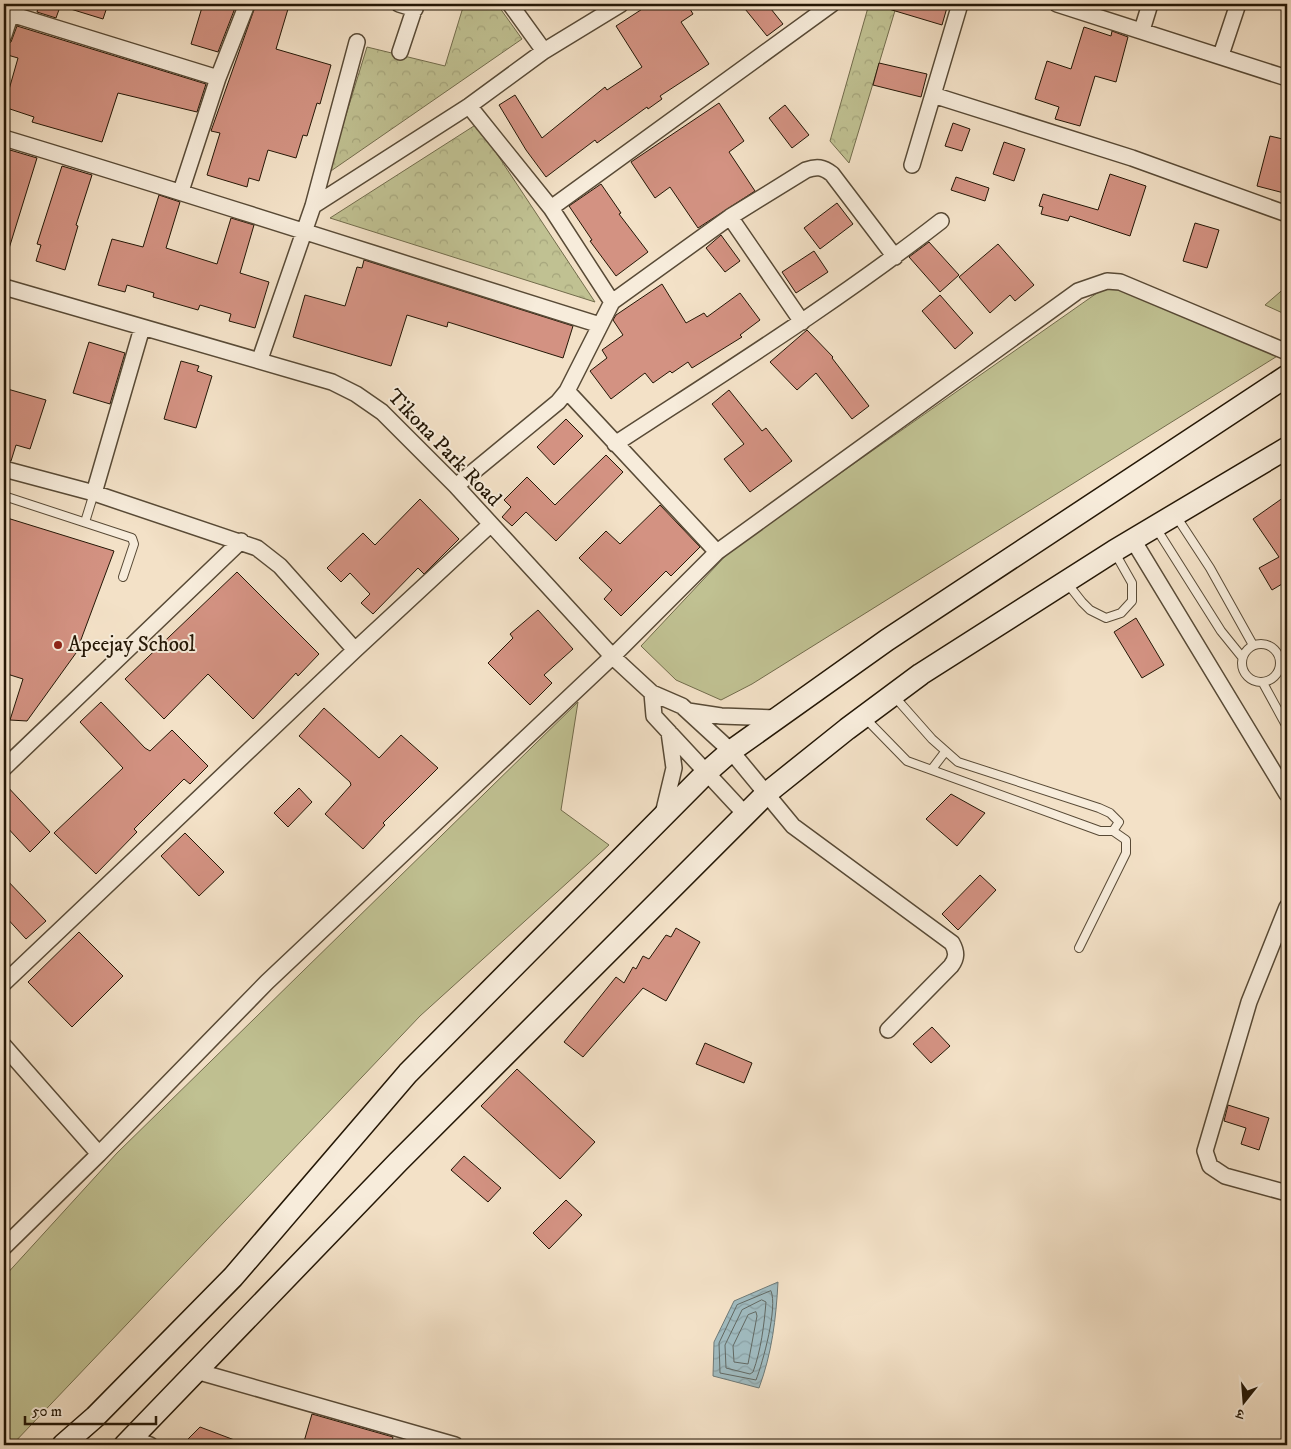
<svg xmlns="http://www.w3.org/2000/svg" width="1291" height="1449" viewBox="0 0 1291 1449" font-family="'IM FELL DW Pica','Noto Serif Devanagari',serif">
	<style>
		.green { fill: #c0c192; stroke: #726c4c }
		.park { fill: url(#park-crowns); stroke: #726c4c }
		.water { fill: url(#water-waves); stroke: #6e7976 }
		.lines { fill: none; stroke-linecap: round; stroke-linejoin: round }
		.shore { stroke: #626963; stroke-width: 1 }
		.building { fill: #d39282; stroke: #241706 }
		.lane-casing { stroke: #584a36; stroke-width: 10 }
		.street-casing { stroke: #584a36; stroke-width: 18 }
		.secondary-casing { stroke: #241706; stroke-width: 24 }
		.lane { stroke: #f7ecdb; stroke-width: 8 }
		.street { stroke: #f7ecdb; stroke-width: 15 }
		.secondary { stroke: #f7ecdb; stroke-width: 21 }
		.poi-dot { fill: #8f2418; stroke: #f7ecdb; stroke-width: 2 }
		.labels { text-anchor: middle; dominant-baseline: central; stroke-width: 4; stroke-linejoin: round; paint-order: stroke }
		.street-label { font-size: 21px; fill: #241706; stroke: #f7ecdb }
		.poi-label { font-size: 21px; fill: #241706; stroke: #f7ecdb; text-anchor: start }
	</style>
	<defs>
		<pattern id="park-crowns" width="20" height="18" patternUnits="userSpaceOnUse" patternTransform="scale(1.25)"><rect width="20" height="18" fill="#c0c192"/><path d="M2 6a3 3 0 1 1 6 0M12 15a3 3 0 1 1 6 0" fill="none" stroke="#a5a57c"/></pattern>
		<pattern id="water-waves" width="16" height="10" patternUnits="userSpaceOnUse" patternTransform="scale(1.25)"><rect width="16" height="10" fill="#a0bbc0"/><path d="M0 5q4-4 8 0t8 0" fill="none" stroke="#8aa0a4"/></pattern>
	</defs>
	<rect width="100%" height="100%" fill="#f3e1c7"/>
	<filter id="stains"><feTurbulence type="fractalNoise" baseFrequency=".004" numOctaves="4"/><feColorMatrix values="0 0 0 0 .2 0 0 0 0 .09 0 0 0 0 .02 0 0 0 .5 -.17"/></filter>
	<radialGradient id="worn" r=".72"><stop offset=".6" stop-color="#630" stop-opacity="0"/><stop offset="1" stop-color="#630" stop-opacity=".3"/></radialGradient>
	<!-- green -->
	<path class="green" d="M1107 286 1287 347V350L752 684 721 700 676 680 641 646 731 550Z
		M1287 286V315L1265 305Z
		M578 702 561 810 609 845 420 1016 12 1445H4V1277L117 1153Z"/>
	<!-- park -->
	<path class="park" d="M464 4H497L522 39 328 173 367 47 445 66Z
		M869 4H897L849 163 830 141Z
		M477 124 595 302 330 218Z"/>
	<!-- water -->
	<path class="water" d="M778 1282C776 1319 772 1353 759 1388L713 1376 714 1342 734 1301Z"/>
	<g class="lines">
		<!-- shore -->
		<path class="shore" d="M771 1291C778 1307 763 1362 756 1380L720 1373 719 1343 737 1305Z
			M762 1300 766 1302C764 1326 761 1350 753 1372L750 1374 726 1368 725 1345 742 1310Z
			M756 1312 757 1316 748 1364 734 1362 733 1346 748 1315Z"/>
	</g>
	<!-- building -->
	<path class="building" d="M39 4H61L56 18 37 12Z
		M65 4H108L103 19 64 7Z
		M203 4H220L235 8 218 52 191 44Z
		M256 4H267L288 9 276 49 331 65 320 104 317 103 307 136 303 135 296 158 268 150 259 181 249 178 247 187 207 175 220 133 211 131Z
		M650 4H687L693 14 681 22 709 64 660 96 662 99 648 109 647 107 597 143 595 140 546 177 526 150 499 105 515 95 542 138 605 87 607 90 642 67 616 26Z
		M741 4H767L783 24 767 36Z
		M883 4H948L942 25 882 7Z
		M17 26 206 84 197 112 118 93 102 142 32 122 34 117 4 107 18 58 4 54V44L11 42Z
		M1084 27 1111 36 1112 31 1128 37 1116 82 1095 76 1080 126 1055 119 1059 107 1035 99 1047 61 1071 69Z
		M879 63 927 74 921 97 873 85Z
		M719 103 744 141 729 152 755 191 698 228 670 187 655 198 631 162Z
		M785 105 809 135 792 148 769 118Z
		M953 123 970 129 962 151 945 146Z
		M1270 136 1287 140V182L1284 193 1257 186Z
		M1004 142 1025 149 1014 181 993 174Z
		M10 150 37 158 7 255H4V170Z
		M62 166 92 175 76 225 78 226 65 270 36 261 41 245 37 244Z
		M1110 174 1146 186 1130 236 1070 216 1068 221 1041 214 1043 207 1039 206 1043 194 1098 210Z
		M956 177 989 188 985 201 951 190Z
		M601 184 621 213 619 214 648 252 616 276 590 241 592 240 569 206Z
		M159 195 180 202 166 248 217 264 231 218 254 225 240 273 269 282 255 328 229 321 231 314 200 305 198 310 153 297 154 293 127 285 125 292 98 285 112 239 143 247Z
		M837 203 853 224 820 249 804 228Z
		M1195 223 1219 230 1207 268 1183 261Z
		M721 235 740 261 725 272 706 248Z
		M929 242 959 275 940 292 909 257Z
		M998 244 1034 285 1015 301 1010 295 990 313 959 277Z
		M814 251 828 272 796 293 782 272Z
		M364 260 573 326 563 358 448 322 447 327 407 315 391 366 293 337 305 295 345 306 357 267 362 268Z
		M662 284 686 323 704 313 707 317 740 293 760 320 740 335 742 337 692 368 688 362 672 373 670 371 653 383 645 373 611 399 590 371 607 358 602 350 623 335 613 320 616 315Z
		M940 295 973 333 955 349 922 311Z
		M807 330 833 357 832 358 869 406 852 419 816 373 797 390 770 362Z
		M89 342 125 353 110 404 73 393Z
		M181 361 199 366 197 371 212 376 196 428 164 419Z
		M4 388 46 400 30 449 16 445 11 461 4 460Z
		M729 390 762 431 766 428 792 461 750 492 724 459 744 444 712 404Z
		M566 419 583 436 554 465 537 447Z
		M606 455 623 472 556 541 526 512 512 526 502 517 511 507 504 500 527 477 555 505Z
		M1287 495V581L1272 590 1259 568 1279 557 1253 519Z
		M420 499 459 539 424 574 418 568 373 614 361 603 370 594 350 573 341 582 327 568 363 533 375 545Z
		M660 505 700 547 671 576 666 571 621 616 604 599 612 590 579 558 606 531 620 544Z
		M4 517 114 551 76 653 27 721 10 720 23 679 4 673Z
		M237 572 319 654 298 676 296 673 253 719 208 674 164 719 125 679Z
		M538 610 573 649 544 675 552 683 530 705 488 663 513 638 510 634Z
		M1136 618 1164 665 1142 678 1114 632Z
		M101 702 145 748 150 751 172 730 208 766 190 784 184 779 134 829 137 832 96 874 54 833 123 768 80 722Z
		M324 708 379 758 401 735 438 768 383 823 385 825 363 849 325 814 351 785 350 782 299 736Z
		M4 783 50 832 30 852 4 824Z
		M299 788 312 802 288 827 274 813Z
		M951 794 985 813 957 846 926 819Z
		M185 833 224 872 199 896 161 856Z
		M980 875 996 890 958 930 942 914Z
		M4 877 46 921 26 939 4 915Z
		M676 928 700 942 666 1001 643 988 583 1057 564 1042 616 977 624 983 633 967 636 969 643 956 649 959 666 935 671 937Z
		M79 932 123 976 72 1027 28 982Z
		M932 1027 950 1046 931 1063 913 1044Z
		M705 1043 752 1063 744 1083 696 1064Z
		M517 1069 595 1142 560 1179 481 1106Z
		M1228 1105 1269 1118 1259 1150 1241 1144 1246 1128 1224 1121Z
		M464 1156 501 1188 488 1202 451 1170Z
		M566 1200 582 1215 549 1249 533 1233Z
		M312 1414 393 1437 391 1445H303Z
		M200 1427 245 1444V1445H182Z"/>
	<g class="lines">
		<defs>
			<path id="lane" d="M4 496 132 538 134 544 123 577
				M1176 516 1210 568 1253 645
				M85 522 94 493
				M1156 528 1221 631 1242 657
				M1067 583 1082 602 1090 610 1106 618 1121 613 1132 601V583L1115 553
				M1242 663a19 19 0 1 1 38 0a19 19 0 1 1-38 0Z
				M1263 683 1287 727
				M865 718 907 761 1100 831H1113L1119 822 1110 813 1099 808 958 762 932 739 894 696
				M932 769 945 752
				M1079 948 1126 853V840L1113 831"/>
			<path id="street" d="M399 4 415 9
				M510 4 544 51
				M1057 4 1287 78
				M11 14 218 78
				M1142 30 1150 4
				M4 35 14 4
				M400 52 416 4
				M1221 55 1238 4
				M933 95 1132 158 1287 214
				M469 106 551 208 612 302
				M4 138C203 198 401 263 600 325
				M912 165 960 4
				M181 191 218 78 247 4
				M313 206 469 106 544 51 621 4
				M551 208 832 4
				M730 217 802 322
				M4 287 332 382 356 394 382 412 456 486 613 657 652 693 682 706 731 751 793 826 952 943C957 952 957 958 951 966L888 1030
				M260 359 313 206 357 42
				M567 391 717 552
				M615 444C725 372 837 302 941 221
				M4 469 94 493 257 548 280 566 355 650
				M456 486 558 402 567 391 612 302 730 217 806 170C817 166 823 167 832 174L895 257
				M94 493 142 328
				M1133 540 1287 794
				M652 693 654 716 745 814
				M688 711 721 716 778 718
				M4 768 241 541
				M663 814 674 768 669 732
				M1287 907 1249 1002 1205 1151 1210 1166 1225 1176 1287 1193
				M4 983 355 650 490 525
				M4 1046 99 1154
				M4 1247 99 1154 267 982 615 654 717 552 1078 291 1107 281 1120 282 1287 352
				M196 1371 455 1445
				M131 1438 150 1445"/>
			<path id="secondary" d="M63 1445 95 1417 233 1277 408 1073 707 772 731 751 887 640 1287 376
				M125 1445 398 1162 767 793 847 729 921 674 1114 551 1287 448"/>
		</defs>
		<!-- lane casing -->
		<use href="#lane" class="lane-casing"/>
		<!-- street casing -->
		<use href="#street" class="street-casing"/>
		<!-- secondary casing -->
		<use href="#secondary" class="secondary-casing"/>
		<!-- lane -->
		<use href="#lane" class="lane"/>
		<!-- street -->
		<use href="#street" class="street"/>
		<!-- secondary -->
		<use href="#secondary" class="secondary"/>
	</g>
	<!-- markers -->
	<circle class="poi-dot" cx="58" cy="645" r="5"/>
	<g class="labels">
		<!-- street labels -->
		<g class="street-label">
			<text transform="translate(444 448) rotate(46)">Tikona Park Road</text>
		</g>
		<!-- poi labels -->
		<g class="poi-label">
			<text x="68" y="645">Apeejay School</text>
		</g>
	</g>
	<!-- margin -->
	<rect width="1291" height="1449" fill="none" stroke="#f3e1c7" stroke-width="20"/>
	<rect x="5" y="5" width="1281" height="1439" fill="none" stroke="#241706" stroke-width="2.5"/>
	<rect x="10" y="10" width="1271" height="1429" fill="none" stroke="#241706"/>
	<!-- north arrow -->
	<g transform="translate(1244 1402) rotate(197)" stroke="#f7ecdb" stroke-width="4" paint-order="stroke">
	<path d="M0-4L9 19L0 12L-9 19Z" fill="#241706"/>
	<text y="-8" font-size="14" font-weight="bold" text-anchor="middle" fill="#241706">उ</text>
	</g>
	<!-- scale -->
	<path d="M25 1416v8h131v-8" fill="none" stroke="#241706" stroke-width="2.5"/>
	<text x="32" y="1416" font-size="15" fill="#241706" stroke="#f7ecdb" stroke-width="4" paint-order="stroke">50 m</text>
	<rect width="100%" height="100%" filter="url(#stains)"/>
	<rect width="100%" height="100%" fill="url(#worn)"/>
</svg>
